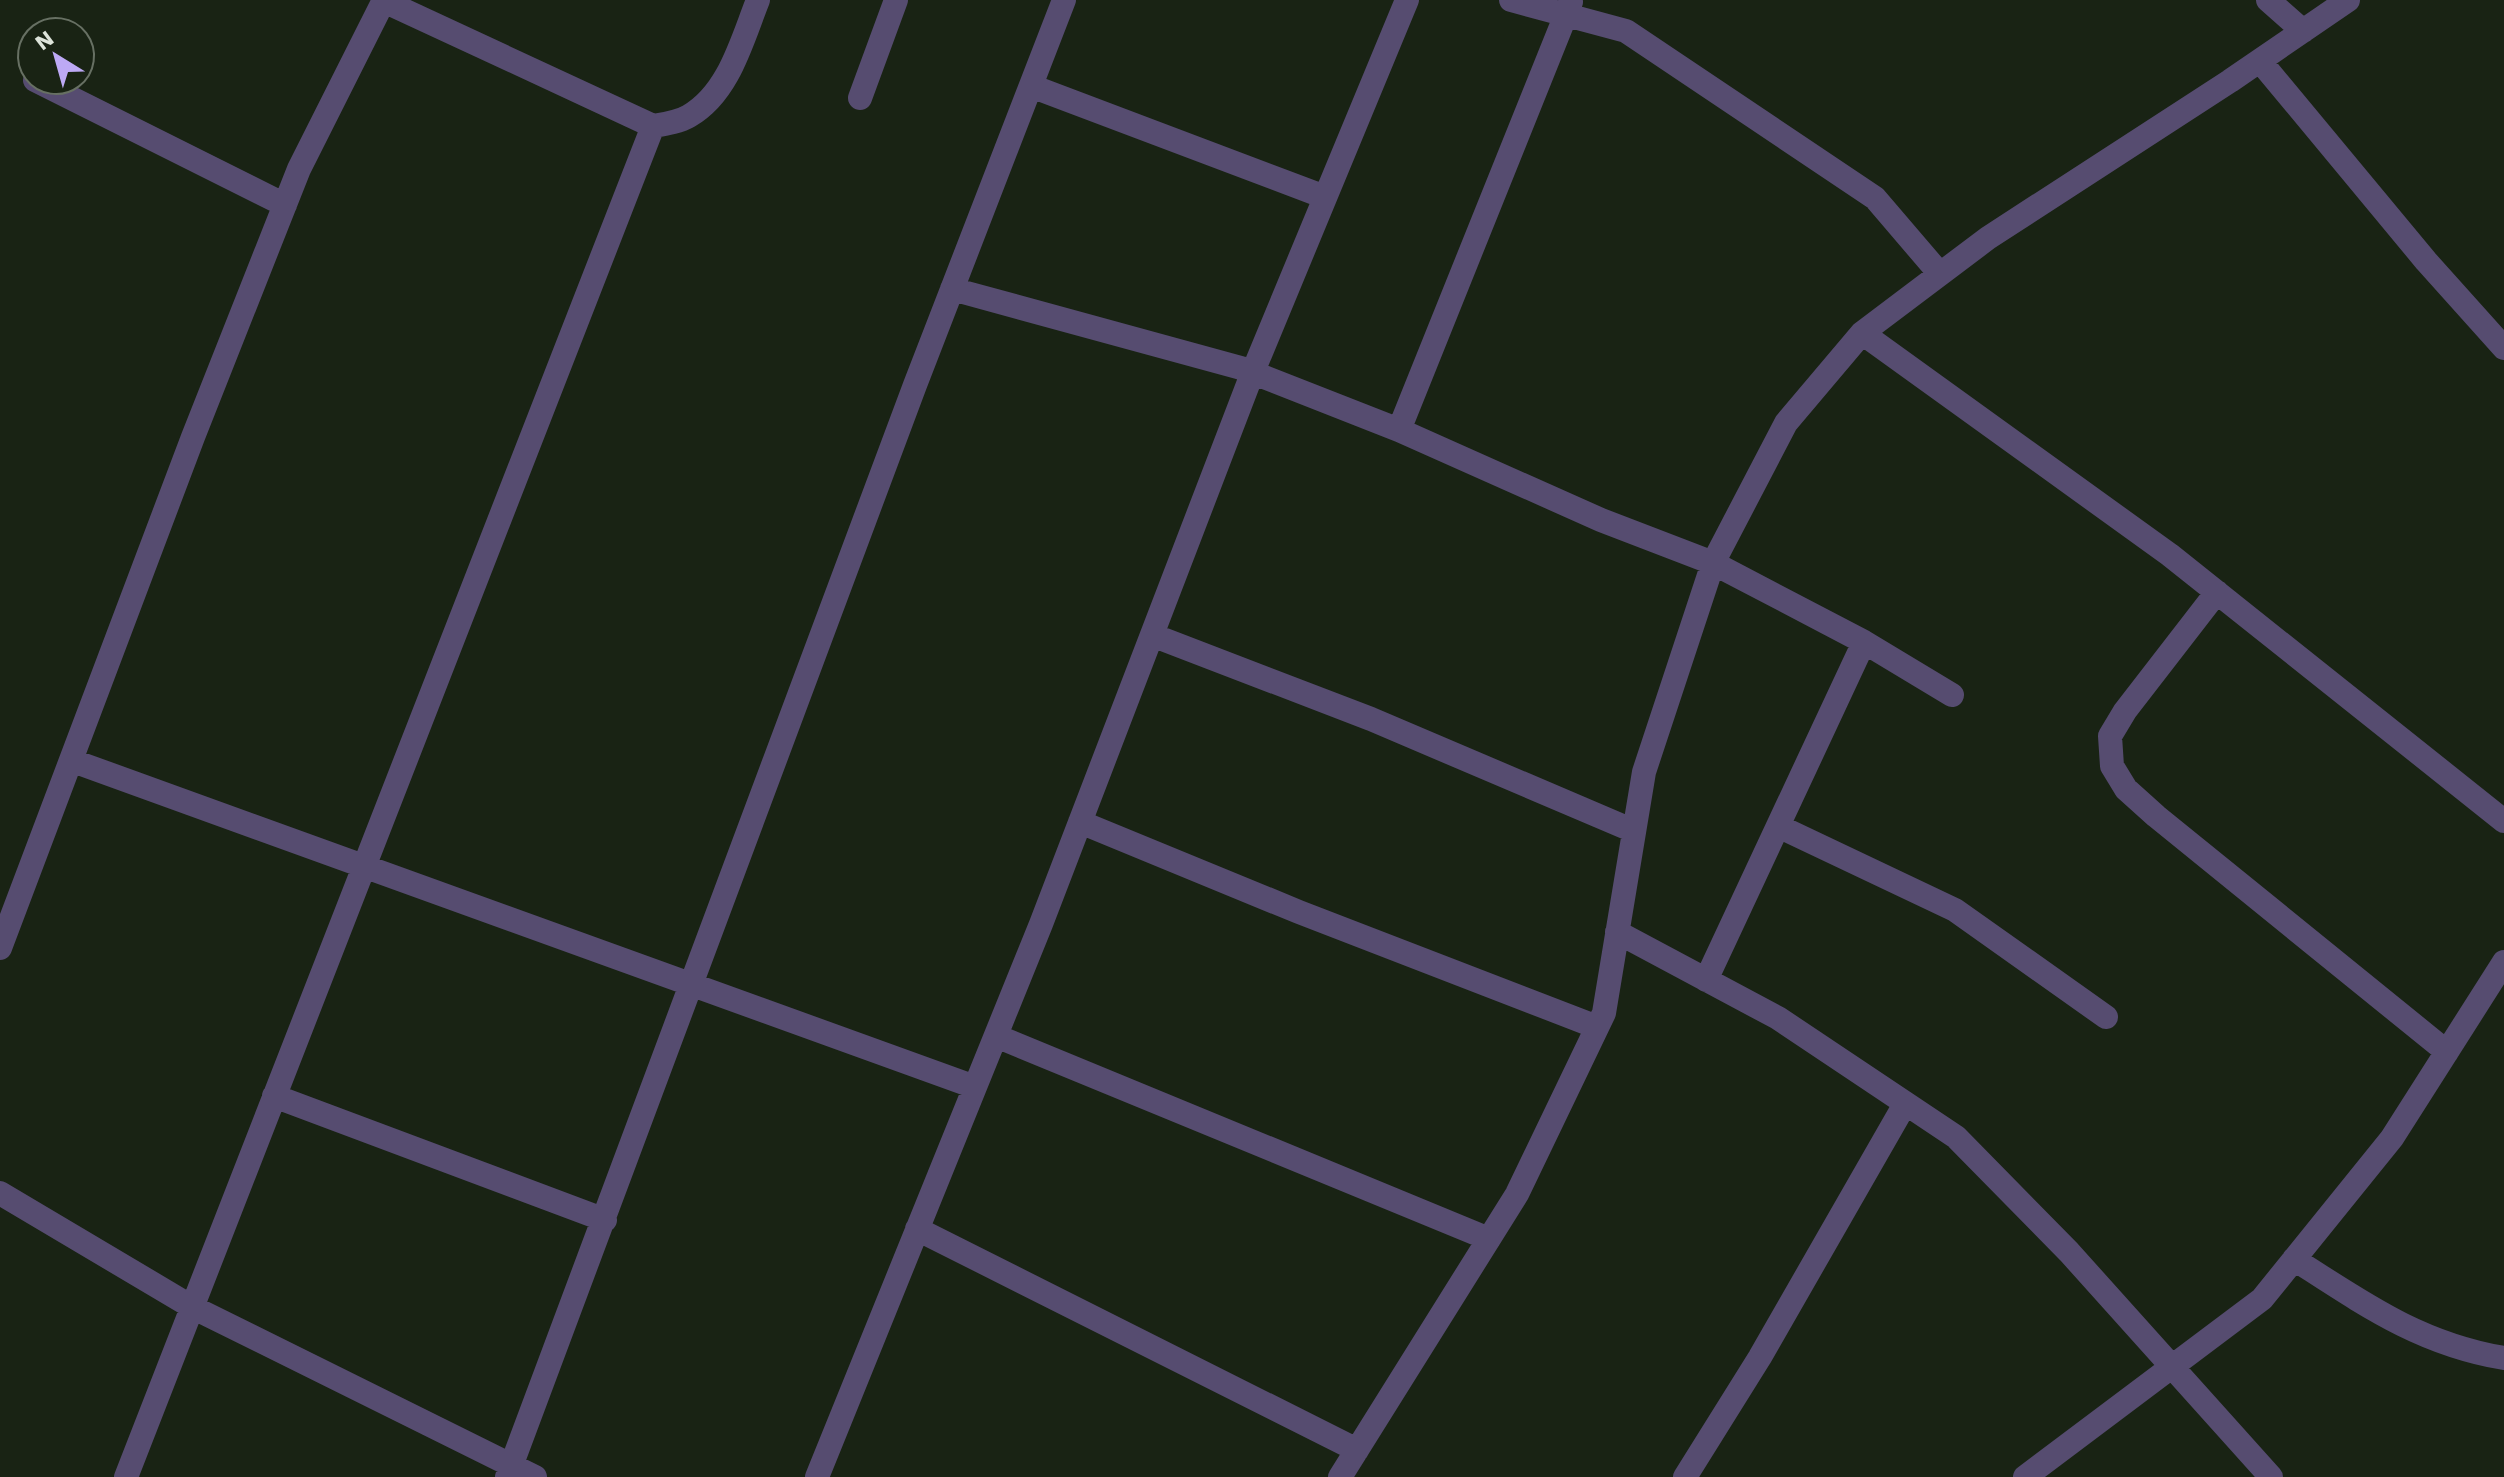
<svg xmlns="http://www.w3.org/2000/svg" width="2504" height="1477" viewBox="0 0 2504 1477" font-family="'Work Sans',sans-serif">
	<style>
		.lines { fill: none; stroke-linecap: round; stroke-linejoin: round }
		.street { stroke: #564c70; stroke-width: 24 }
	</style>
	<rect width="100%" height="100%" fill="#192314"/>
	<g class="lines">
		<!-- street -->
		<path class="street" d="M1511 0 1626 31 1875 198 1940 274
			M2268 0 2303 31
			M2260 61 2426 261 2504 348
			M35 80 285 205
			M1031 86 1325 197
			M860 98 896 0
			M653 126C665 124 679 122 689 116 729 93 742 40 758 0
			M952 289 1241 368 1399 430 1601 520 1713 563 1864 642 1952 695
			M1862 333 2170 555 2504 821
			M1399 430 1571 2
			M2217 592 2125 711 2110 736 2112 766 2126 789 2156 816 2447 1052
			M1152 635 1371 719 1634 831
			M73 761 975 1087
			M1080 822 1299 912 1597 1027
			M1778 826 1955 910 2106 1017
			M1617 932 1778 1018 1956 1137 2069 1252 2271 1477
			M0 948 193 437 299 169 384 0
			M1706 980 1864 642
			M996 1036 1489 1239
			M274 1096 605 1220
			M0 1193 192 1307 535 1477
			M917 1229 1357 1450
			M2294 1259C2364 1304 2420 1344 2504 1358
			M126 1477 653 126 384 1
			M507 1477 915 385 1064 0
			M817 1477 1041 924 1252 374 1407 0
			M1340 1477 1517 1194 1604 1013 1644 772 1713 563 1786 423 1862 333 1988 238 2230 81 2348 0
			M1685 1477 1760 1357 1905 1104
			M2025 1477 2262 1299 2392 1138 2504 962"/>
	</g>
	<!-- north arrow -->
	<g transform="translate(56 56) rotate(323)"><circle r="38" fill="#192314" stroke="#677063" stroke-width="2"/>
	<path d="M0-6L14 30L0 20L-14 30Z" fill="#bda9f5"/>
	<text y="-12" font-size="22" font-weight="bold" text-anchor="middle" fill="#dde4da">N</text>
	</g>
</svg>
